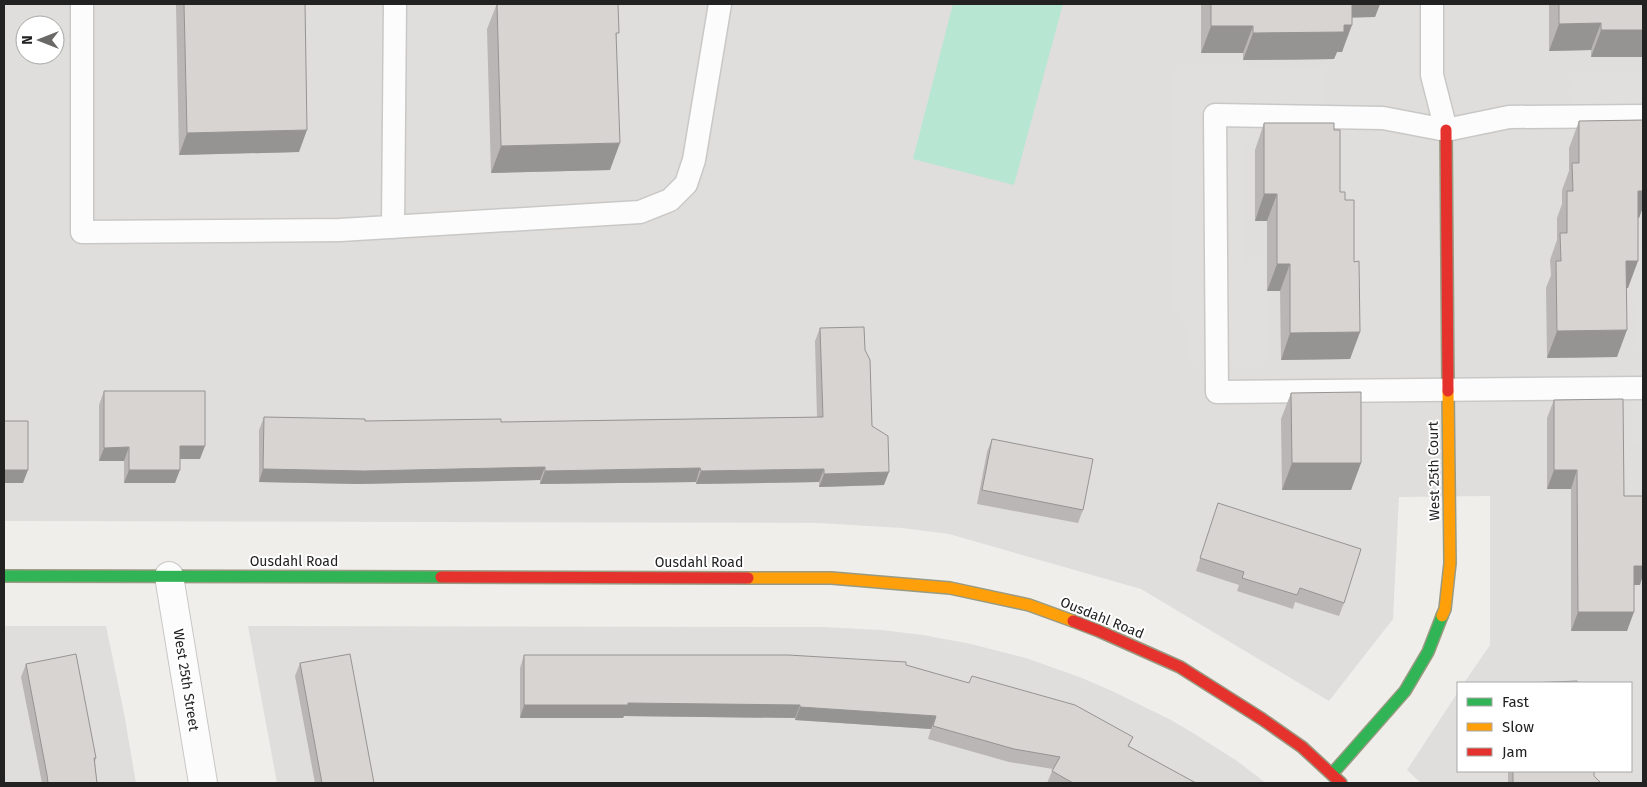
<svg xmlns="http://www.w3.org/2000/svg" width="1647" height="787" viewBox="0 0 1647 787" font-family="'Fira Sans',sans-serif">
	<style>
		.residential { fill: #dfdedc; fill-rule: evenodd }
		.pitch { fill: #b7e6d2 }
		.parking { fill: #e0dfde }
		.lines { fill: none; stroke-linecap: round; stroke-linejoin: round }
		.lane-casing { stroke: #c9c8c7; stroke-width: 25 }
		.street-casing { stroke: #c9c8c7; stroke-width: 30 }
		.fast-casing { stroke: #999a82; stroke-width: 14 }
		.slow-casing { stroke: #999a82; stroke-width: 14 }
		.jam-casing { stroke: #999a82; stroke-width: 14 }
		.lane { stroke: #fdfcfc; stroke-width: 22 }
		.street { stroke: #fdfcfc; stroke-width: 28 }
		.fast { stroke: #30b455; stroke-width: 11 }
		.slow { stroke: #ff9f0a; stroke-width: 11 }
		.jam { stroke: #e5322d; stroke-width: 11 }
		.wall { fill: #b9b6b5 }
		.shaded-wall { fill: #969493 }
		.building { fill: #d7d4d2; stroke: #969493 }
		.labels { text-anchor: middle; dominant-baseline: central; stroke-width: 4; stroke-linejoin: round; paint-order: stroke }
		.street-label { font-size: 14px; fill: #222; stroke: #fff }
	</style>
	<rect width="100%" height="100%" fill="#f0eeeb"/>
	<!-- residential -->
	<path class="residential" d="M4 4H1643V783H1421L1407 770 1458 692V771H1631V683H1464L1490 645V496L1399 497 1393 619 1329 701 1141 589 949 534 902 528 819 523 4 521ZM25 25H55V55H25Z
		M4 626H106L124 713 136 783H4Z
		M248 626 822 627 881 630 923 635 971 644 1026 658 1082 678 1112 691 1171 720 1198 736 1237 761 1266 783H277Z"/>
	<!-- pitch -->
	<path class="pitch" d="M953 4H1063L1014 185 913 159Z"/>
	<!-- parking -->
	<path class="parking" d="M1326 70V142L1243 143V263H1266L1267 361H1189V344L1186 325 1174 309 1173 71Z
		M1643 72V136H1570L1569 73Z
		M1639 246H1643V350H1638Z
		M1643 369V445H1632L1631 371Z"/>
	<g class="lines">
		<defs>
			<path id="lane" d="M82 4V232L340 230 640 212 670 200 686 184 694 160 720 4
				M1432 4V75L1446 130
				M1643 116 1509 117 1446 130 1383 118 1215 115 1217 392 1643 388
				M393 227 395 4"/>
			<path id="street" d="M169 576 203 783"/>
			<path id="fast" d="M4 576 441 577
				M1332 774 1405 691 1428 652 1442 616"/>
			<path id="slow" d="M748 578H831L950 588 1029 605 1073 621
				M1442 616 1445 609 1450 563 1448 391"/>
			<path id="jam" d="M1446 130 1448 391
				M441 577 748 578
				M1073 621 1099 631 1180 667 1262 719 1302 747 1341 783"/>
		</defs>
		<!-- lane casing -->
		<use href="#lane" class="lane-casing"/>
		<!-- street casing -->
		<use href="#street" class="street-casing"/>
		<!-- fast casing -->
		<use href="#fast" class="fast-casing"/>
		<!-- slow casing -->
		<use href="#slow" class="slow-casing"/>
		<!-- jam casing -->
		<use href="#jam" class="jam-casing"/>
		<!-- lane -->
		<use href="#lane" class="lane"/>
		<!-- street -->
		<use href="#street" class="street"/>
		<!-- fast -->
		<use href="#fast" class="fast"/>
		<!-- slow -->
		<use href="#slow" class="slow"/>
		<!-- jam -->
		<use href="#jam" class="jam"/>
	</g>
	<!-- wall -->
	<path class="wall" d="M176 4H305L299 152 179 155Z
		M496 4H618L610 170 491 173 487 29 496 6Z
		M1201 4H1380L1375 17H1352L1342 52H1337L1334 59 1291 60H1243V53H1201Z
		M1549 4H1643V57H1591V50L1549 51Z
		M1643 120V207L1639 218H1638L1628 288H1626L1617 357 1547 358 1546 288 1551 275 1550 260 1557 240V218L1562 204V190L1569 171V148L1579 121Z
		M1264 123 1334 130 1340 192 1345 200 1354 262 1360 332 1350 359 1281 360 1280 291H1267V221H1255V150Z
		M820 328 865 350 872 426 884 485 819 487V482L696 484V482L540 484V480L359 484 259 482V430L264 417 365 421 501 422 817 417 815 341Z
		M104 391 200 459H180L175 483H124V461H99V405Z
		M1291 393 1361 463 1351 490H1282L1281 419Z
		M1554 400 1624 496 1640 585H1634L1627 631H1571V489H1547V418Z
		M992 439 1083 510 1078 523 977 504 987 452Z
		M1218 503 1344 603 1339 616 1295 602 1293 609 1237 591 1239 585 1196 571Z
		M524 655 906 665 1133 737 1129 746 1196 783H1047L1053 769 1009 762 928 739 931 729 795 720V718L624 716 623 718H520V668Z
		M300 663 374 783H315L295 676Z
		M26 664 96 758 95 762 97 783H42L21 677Z
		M1508 771H1594V776L1601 783H1508Z"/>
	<!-- shaded-wall -->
	<path class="shaded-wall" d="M1347 4H1380L1375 17 1342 18Z
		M1601 23 1591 50 1549 51 1559 24Z
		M1344 25H1352L1342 52H1337L1334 59 1243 60 1253 33Z
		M1211 26H1253L1243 53H1201Z
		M1601 30H1643V57H1591Z
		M307 130 299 152 179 155 187 133Z
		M620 143 610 170 491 173 501 146Z
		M1638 191H1643V207L1639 218H1628Z
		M1264 194H1277L1267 221H1255Z
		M1626 261H1638L1628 288H1616Z
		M1277 264H1290L1280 291H1267Z
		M1627 330 1617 357 1547 358 1557 331Z
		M1360 332 1350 359 1281 360 1290 333Z
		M180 446H205L200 459H175Z
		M129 447 124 461H99L104 448Z
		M1292 463H1361L1351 490H1282Z
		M545 467 540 480 359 484 259 482 263 469Z
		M700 468 696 482 540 484 545 471Z
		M824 469 819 482 696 484 701 471Z
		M4 470H28L23 483H4Z
		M129 470H180L175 483H124Z
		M1554 470H1577L1571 489H1547Z
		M889 472 884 485 819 487 824 474Z
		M1634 566H1643V575L1640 585H1627Z
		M1578 612H1634L1627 631H1571Z
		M628 703 800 705 795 718 624 716 623 718H520L524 705Z
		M800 707 936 716 931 729 795 720Z"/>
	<!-- building -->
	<path class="building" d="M184 4H305L307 130 187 133Z
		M497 4H618L619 33H616L620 143 501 146Z
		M1211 4H1352V25H1344V32L1253 33V26H1211Z
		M1559 4H1643V30H1601V23L1559 24Z
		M1643 120V191H1638V261H1626L1627 330 1557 331 1556 261H1561L1560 233H1567V191H1573L1572 163H1579V121Z
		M1264 123H1334V130H1340V192H1345V200H1354V262L1359 261 1360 332 1290 333V264H1277V194H1264Z
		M864 327 865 350 870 360 872 426 888 436 889 472 824 474V469L701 471 700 468 545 471V467L364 471 263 469 264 417 365 419V421L501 419V422L823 417 820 328Z
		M104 391H205V446H180V470H129V447L104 448Z
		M1361 392V463H1292L1291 393Z
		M1623 399 1624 496H1643V566H1634V612H1578L1577 470H1554V400Z
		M4 421H28V470H4Z
		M992 439 1093 459 1083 510 982 490Z
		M1218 503 1361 549 1344 603 1300 588 1297 595 1242 578 1244 572 1200 558Z
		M76 654 96 758H94L97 783H48L47 775 26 664Z
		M350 654 374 783H322L300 663Z
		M524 655H788L906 662V665L969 683 972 676 1075 705 1133 737 1128 746 1196 783H1073L1052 771 1060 757 1014 749 933 726 936 716 800 707V705L628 703V705H524Z
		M1577 681 1578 683H1529Z
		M1513 771H1594V776L1601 783H1513Z"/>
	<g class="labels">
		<!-- street labels -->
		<g class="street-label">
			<text transform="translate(1434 471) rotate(-91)">West 25th Court</text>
			<text x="294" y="561">Ousdahl Road</text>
			<text x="699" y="562">Ousdahl Road</text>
			<text transform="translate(1102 618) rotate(22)">Ousdahl Road</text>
			<text transform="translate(186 680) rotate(81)">West 25th Street</text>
		</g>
	</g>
	<!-- border -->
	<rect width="1647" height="787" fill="none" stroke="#222222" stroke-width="10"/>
	<!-- legend -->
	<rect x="1457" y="682" width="175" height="90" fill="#ffffff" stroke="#a7a7a7"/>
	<rect x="1467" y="698" width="25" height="8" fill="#30b455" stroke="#a7a7a7"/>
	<text x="1502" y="707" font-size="15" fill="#222222">Fast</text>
	<rect x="1467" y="723" width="25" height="8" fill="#ff9f0a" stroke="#a7a7a7"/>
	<text x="1502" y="732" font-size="15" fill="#222222">Slow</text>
	<rect x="1467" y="748" width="25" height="8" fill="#e5322d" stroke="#a7a7a7"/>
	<text x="1502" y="757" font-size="15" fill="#222222">Jam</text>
	<!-- north arrow -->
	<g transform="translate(40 40) rotate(270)"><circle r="24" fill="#ffffff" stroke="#a7a7a7"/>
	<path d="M0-4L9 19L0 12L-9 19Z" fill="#6a6968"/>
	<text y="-8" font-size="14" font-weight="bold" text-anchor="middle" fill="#222222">N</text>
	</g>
</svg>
